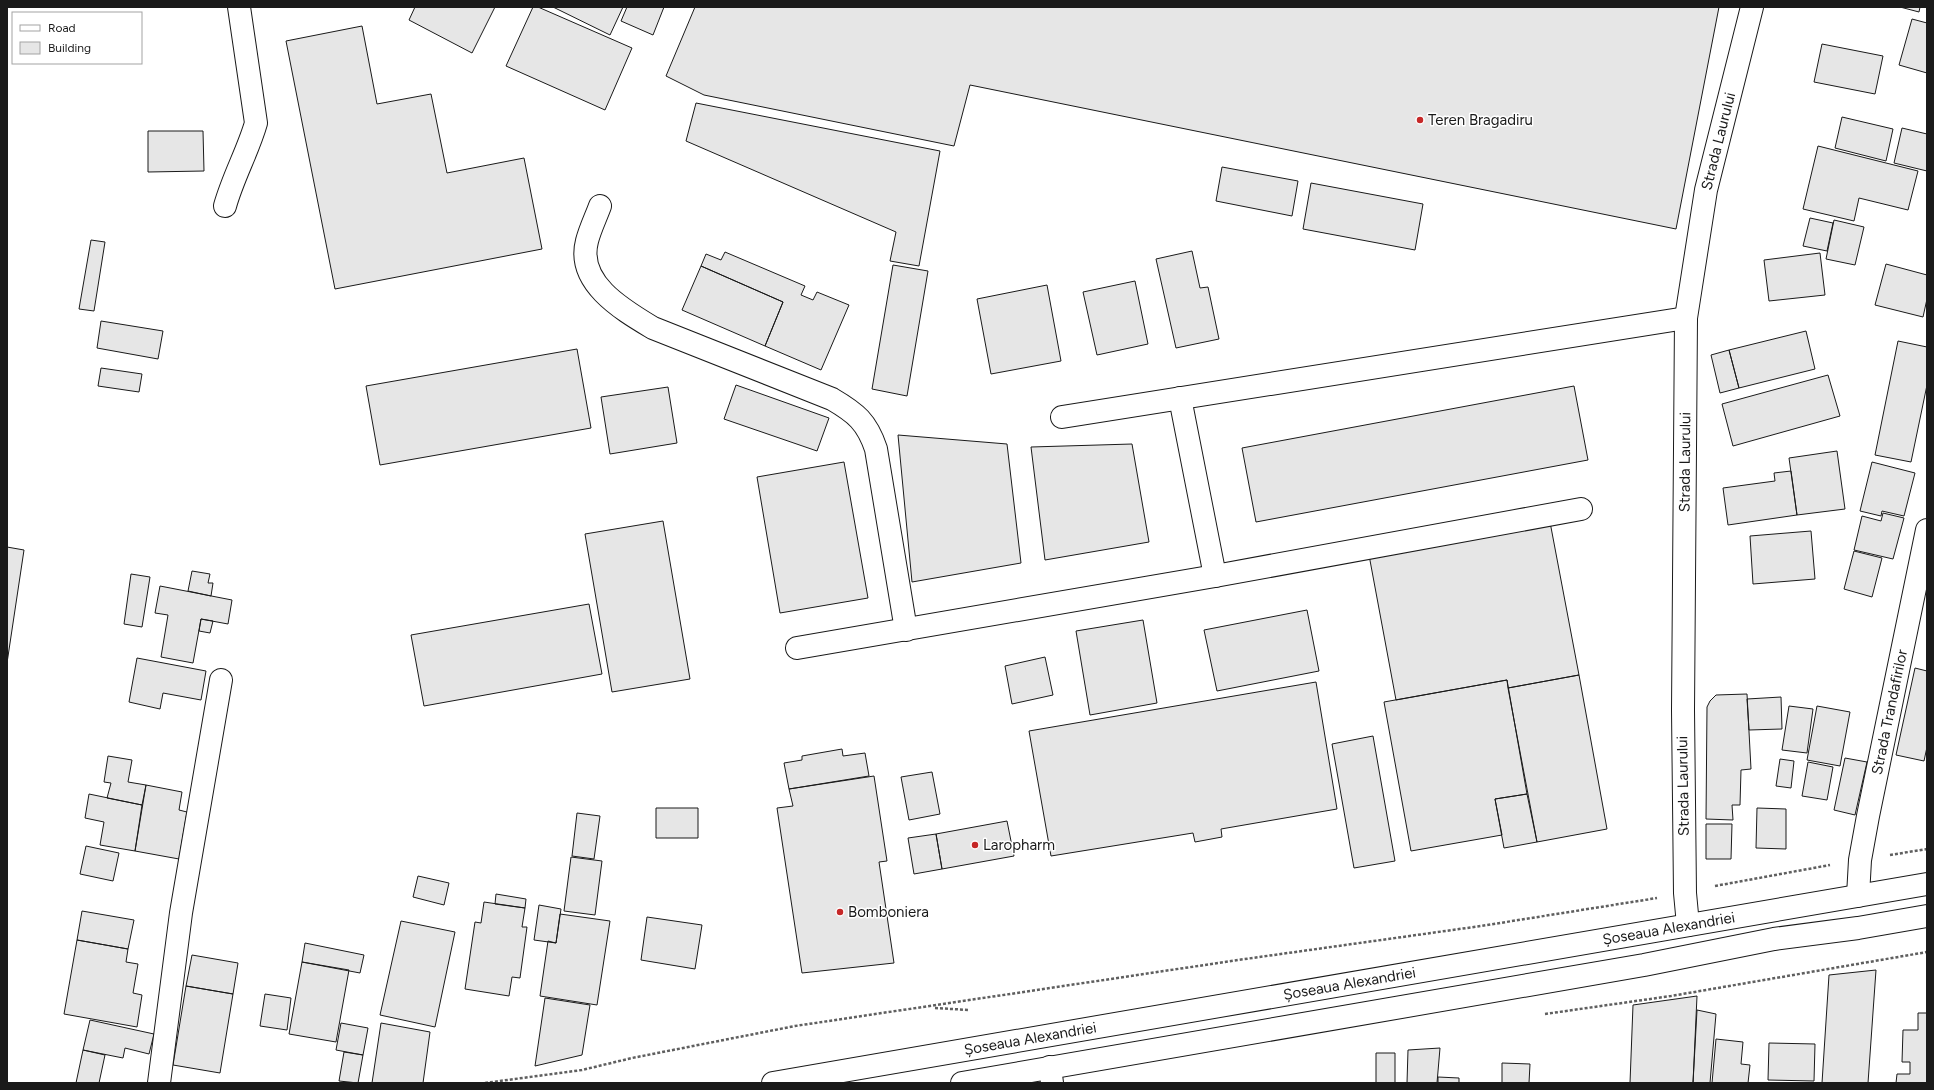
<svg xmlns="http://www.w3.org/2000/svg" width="1934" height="1090" viewBox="0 0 1934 1090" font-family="Figtree,sans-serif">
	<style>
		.building { fill: #e6e6e6; stroke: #1a1a1a }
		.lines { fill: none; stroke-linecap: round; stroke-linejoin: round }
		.minor-casing { stroke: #1a1a1a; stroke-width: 24 }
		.highway-casing { stroke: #1a1a1a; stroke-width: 24 }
		.path { stroke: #5f5f5f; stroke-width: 2.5; stroke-dasharray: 3 2; stroke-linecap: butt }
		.minor { stroke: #fff; stroke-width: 22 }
		.highway { stroke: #fff; stroke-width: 22 }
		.poi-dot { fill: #c62828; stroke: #fff; stroke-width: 1.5 }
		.labels { text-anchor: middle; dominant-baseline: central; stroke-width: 3; stroke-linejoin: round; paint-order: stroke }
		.poi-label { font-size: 15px; fill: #1a1a1a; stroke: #fff; text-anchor: start }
		.street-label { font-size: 15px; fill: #1a1a1a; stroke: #fff }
	</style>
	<rect width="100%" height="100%" fill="#fff"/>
	<!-- building -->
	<path class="building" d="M415 7H495L472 53 409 20Z
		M533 7H538L632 48 605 110 506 66Z
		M553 7H623L610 35Z
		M627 7H664L653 35 621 21Z
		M695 7H1719L1676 229 970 85 954 146 704 95 666 76Z
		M1900 7H1920L1919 12Z
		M1912 19 1927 23V73L1899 65Z
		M362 26 377 104 431 94 447 173 524 158 542 249 335 289 286 41Z
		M1822 44 1883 56 1875 94 1814 82Z
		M696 103 940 151 919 266 890 261 896 232 686 141Z
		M1842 117 1893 129 1886 161 1835 148Z
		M1902 128 1927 134V171L1894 163Z
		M148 131H203L204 171 148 172Z
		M1818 146 1918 171 1908 210 1859 198 1854 221 1803 209Z
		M1222 167 1298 181 1292 216 1216 201Z
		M1311 183 1423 204 1415 250 1303 229Z
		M1810 218 1833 223 1827 251 1803 246Z
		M1834 220 1864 227 1855 265 1826 259Z
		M91 240 105 242 94 311 79 309Z
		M1192 251 1200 288 1208 287 1219 339 1176 348 1156 259Z
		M725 252 805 286 801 295 813 300 817 292 849 305 821 370 765 346 783 302 701 266 706 254 721 260Z
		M1820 253 1825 295 1769 301 1764 260Z
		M1886 264 1927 275V299L1923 317 1875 305Z
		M893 265 928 271 907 396 872 389Z
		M701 266 783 302 765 346 682 310Z
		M1135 281 1148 344 1097 355 1083 292Z
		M1047 285 1061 361 991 374 977 299Z
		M101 321 163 331 158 359 97 348Z
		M1806 331 1815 369 1739 388 1729 350Z
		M1898 341 1927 347V385L1911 462 1875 455Z
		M577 349 591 428 380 465 366 386Z
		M1729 350 1739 388 1720 393 1711 355Z
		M101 368 142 374 139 392 98 386Z
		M1828 375 1840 416 1733 446 1722 404Z
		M736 385 829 418 817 451 724 419Z
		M1574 386 1588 460 1256 522 1242 448Z
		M668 387 677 443 610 454 601 397Z
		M898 435 1007 444 1021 563 912 582Z
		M1132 444 1149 542 1045 560 1031 447Z
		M1837 451 1845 509 1797 515 1789 458Z
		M844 462 868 598 780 613 757 477Z
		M1872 462 1915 473 1904 516 1882 511 1881 516 1860 511Z
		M1791 471 1797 515 1728 525 1723 488 1775 481 1774 473Z
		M1883 513 1904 518 1893 559 1854 550 1862 516 1881 521Z
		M663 521 690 679 612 692 585 534Z
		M1550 522 1579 675 1508 688 1507 680 1396 700 1369 555Z
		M1811 531 1815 579 1753 584 1750 536Z
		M7 547 24 550 7 663Z
		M1854 551 1882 558 1872 597 1844 589Z
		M192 571 210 574 208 583H213L211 596 188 591Z
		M131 574 150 577 142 627 124 624Z
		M160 586 232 600 228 624 201 619 193 663 161 657 168 615 155 613Z
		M589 604 602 674 424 706 411 635Z
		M1307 610 1319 671 1217 691 1204 630Z
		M201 619 213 621 210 633 199 631Z
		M1143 620 1157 703 1090 715 1076 631Z
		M1045 657 1053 695 1012 704 1005 666Z
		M137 658 206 671 201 700 163 693 160 709 129 702Z
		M1915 668 1927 671V747L1924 761 1896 755Z
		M1579 675 1607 829 1537 842 1508 688Z
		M1507 680 1527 794 1495 799 1502 835 1411 851 1384 702Z
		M1316 682 1337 809 1221 829 1222 837 1195 842 1193 833 1051 856 1029 731Z
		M1747 694 1751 769 1741 770 1740 805H1732L1733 820 1706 819 1707 707 1710 701 1716 695Z
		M1781 697 1782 729 1749 730 1747 699Z
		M1789 706 1813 709 1807 753 1782 750Z
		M1817 706 1850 712 1840 766 1807 760Z
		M1373 736 1395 861 1354 868 1332 744Z
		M842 749 843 756 865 753 869 776 789 789 784 763 802 760V756Z
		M108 756 132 760 128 782 146 785 142 805 107 798 111 783 104 782Z
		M1845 758 1867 762 1855 815 1834 810Z
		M1780 759 1794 761 1791 788 1776 786Z
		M1808 762 1833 767 1827 800 1802 796Z
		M932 772 940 814 909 820 901 777Z
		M874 776 887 861 879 862 894 963 802 973 777 808 793 806 789 789Z
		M146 785 182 792 179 810 187 812 179 859 135 851Z
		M89 794 142 805 135 851 100 845 104 822 85 818Z
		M1527 794 1537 842 1504 848 1495 799Z
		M656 808H698V838H656Z
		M1757 808 1786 809V849L1756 848Z
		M577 813 600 816 594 859 572 856Z
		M1007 821 1014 856 942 869 936 834Z
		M1706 824H1732L1731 859H1706Z
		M936 834 942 869 914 874 908 838Z
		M86 846 119 853 113 881 80 874Z
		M571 857 602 861 595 915 564 911Z
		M418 876 449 883 444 905 413 897Z
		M496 894 526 899 525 908 495 904Z
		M484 902 525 908 522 927H527L520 978 512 977 509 996 465 989 475 922 481 923Z
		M539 905 561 909 556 943 534 940Z
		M82 911 134 920 128 949 77 940Z
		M560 914 610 921 597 1005 540 996 548 941 556 943Z
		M647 917 702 925 695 969 641 960Z
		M401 921 455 932 435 1027 380 1015Z
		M77 940 128 949 126 962 138 964 133 993 142 995 137 1027 64 1014Z
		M305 943 364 955 360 973 302 962Z
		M192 955 238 963 233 994 186 986Z
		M302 962 349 970 336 1042 289 1034Z
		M1876 970 1868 1083H1822L1829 975Z
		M186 986 233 994 220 1073 173 1065Z
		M265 994 291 998 287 1030 260 1026Z
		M1697 996 1693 1083H1630L1633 1005Z
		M545 998 590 1005 582 1055 535 1066Z
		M1697 1010 1716 1014 1710 1083H1693Z
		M1918 1013H1927V1083H1896L1897 1074H1910V1062H1902L1903 1030H1918Z
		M90 1020 154 1034 149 1054 125 1048 123 1058 83 1050Z
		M341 1023 368 1028 363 1055 336 1050Z
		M381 1023 430 1032 423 1083H372Z
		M1716 1039 1743 1042 1741 1064 1750 1065 1748 1083H1712Z
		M1769 1043 1815 1044 1814 1081 1768 1080Z
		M1440 1048 1437 1083H1407L1408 1050Z
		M83 1050 105 1055 99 1083H76Z
		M344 1052 363 1055 358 1083 339 1081Z
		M1376 1053H1395V1083H1376Z
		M1502 1063 1530 1064 1529 1083H1502Z
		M1438 1077 1459 1078V1083H1438Z"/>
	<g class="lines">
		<defs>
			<g id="minor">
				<path d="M225 206C233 177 248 151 256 123L239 7"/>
				<path d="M600 206C596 217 590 229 587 241 576 283 623 310 653 328L832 399C856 413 867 422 876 449L906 630"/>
				<path d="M1180 398 1215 576"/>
				<path d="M1062 417 1686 318"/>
				<path d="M797 648 1215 576 1581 509"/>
				<path id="s1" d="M1858 896 1860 860 1868 816 1927 530"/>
				<path id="s2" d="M1688 925 1685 893 1683 710 1686 318 1706 190 1752 7"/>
				<path d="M1050 1067 1052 1083"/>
				<path d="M159 1083 181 913 221 680"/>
			</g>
			<g id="highway">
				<path id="s3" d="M773 1083 1927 884"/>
				<path d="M962 1083 1644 965 1774 939 1858 928 1927 916"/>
			</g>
		</defs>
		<!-- minor casing -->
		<use href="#minor" class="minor-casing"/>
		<!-- highway casing -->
		<use href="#highway" class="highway-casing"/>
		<!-- path -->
		<path class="path" d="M1890 855 1927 849
			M1715 886 1830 865
			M935 1008 969 1010
			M1545 1014 1671 996 1927 952
			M485 1083 582 1070 632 1058 795 1026 1238 960 1481 926 1657 898"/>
		<!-- minor -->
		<use href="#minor" class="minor"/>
		<!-- highway -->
		<use href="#highway" class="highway"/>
	</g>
	<!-- markers -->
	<g class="poi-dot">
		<circle cx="1420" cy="120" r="4"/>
		<circle cx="975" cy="845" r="4"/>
		<circle cx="840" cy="912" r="4"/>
	</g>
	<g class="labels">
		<!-- poi labels -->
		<g class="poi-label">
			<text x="1428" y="120">Teren Bragadiru</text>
			<text x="983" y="845">Laropharm</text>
			<text x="848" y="912">Bomboniera</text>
		</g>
		<!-- street labels -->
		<g class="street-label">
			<text stroke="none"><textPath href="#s2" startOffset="787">Strada Laurului</textPath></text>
			<text stroke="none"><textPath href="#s2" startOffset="463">Strada Laurului</textPath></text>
			<text stroke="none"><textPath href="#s1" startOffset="187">Strada Trandafirilor</textPath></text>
			<text transform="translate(1683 786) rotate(-91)">Strada Laurului</text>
			<text stroke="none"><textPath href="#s3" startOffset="909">Șoseaua Alexandriei</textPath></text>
			<text stroke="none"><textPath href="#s3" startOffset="585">Șoseaua Alexandriei</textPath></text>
			<text stroke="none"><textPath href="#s3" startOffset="261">Șoseaua Alexandriei</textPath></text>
		</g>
	</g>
	<!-- border -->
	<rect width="1934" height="1090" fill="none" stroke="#1a1a1a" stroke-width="16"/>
	<!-- legend -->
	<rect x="12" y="12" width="130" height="52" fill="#ffffff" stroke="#a3a3a3"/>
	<rect x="20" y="25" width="20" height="6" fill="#ffffff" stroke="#a3a3a3"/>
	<text x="48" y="32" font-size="12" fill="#1a1a1a">Road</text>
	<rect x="20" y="42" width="20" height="12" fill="#e6e6e6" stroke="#a3a3a3"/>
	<text x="48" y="52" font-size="12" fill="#1a1a1a">Building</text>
</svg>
